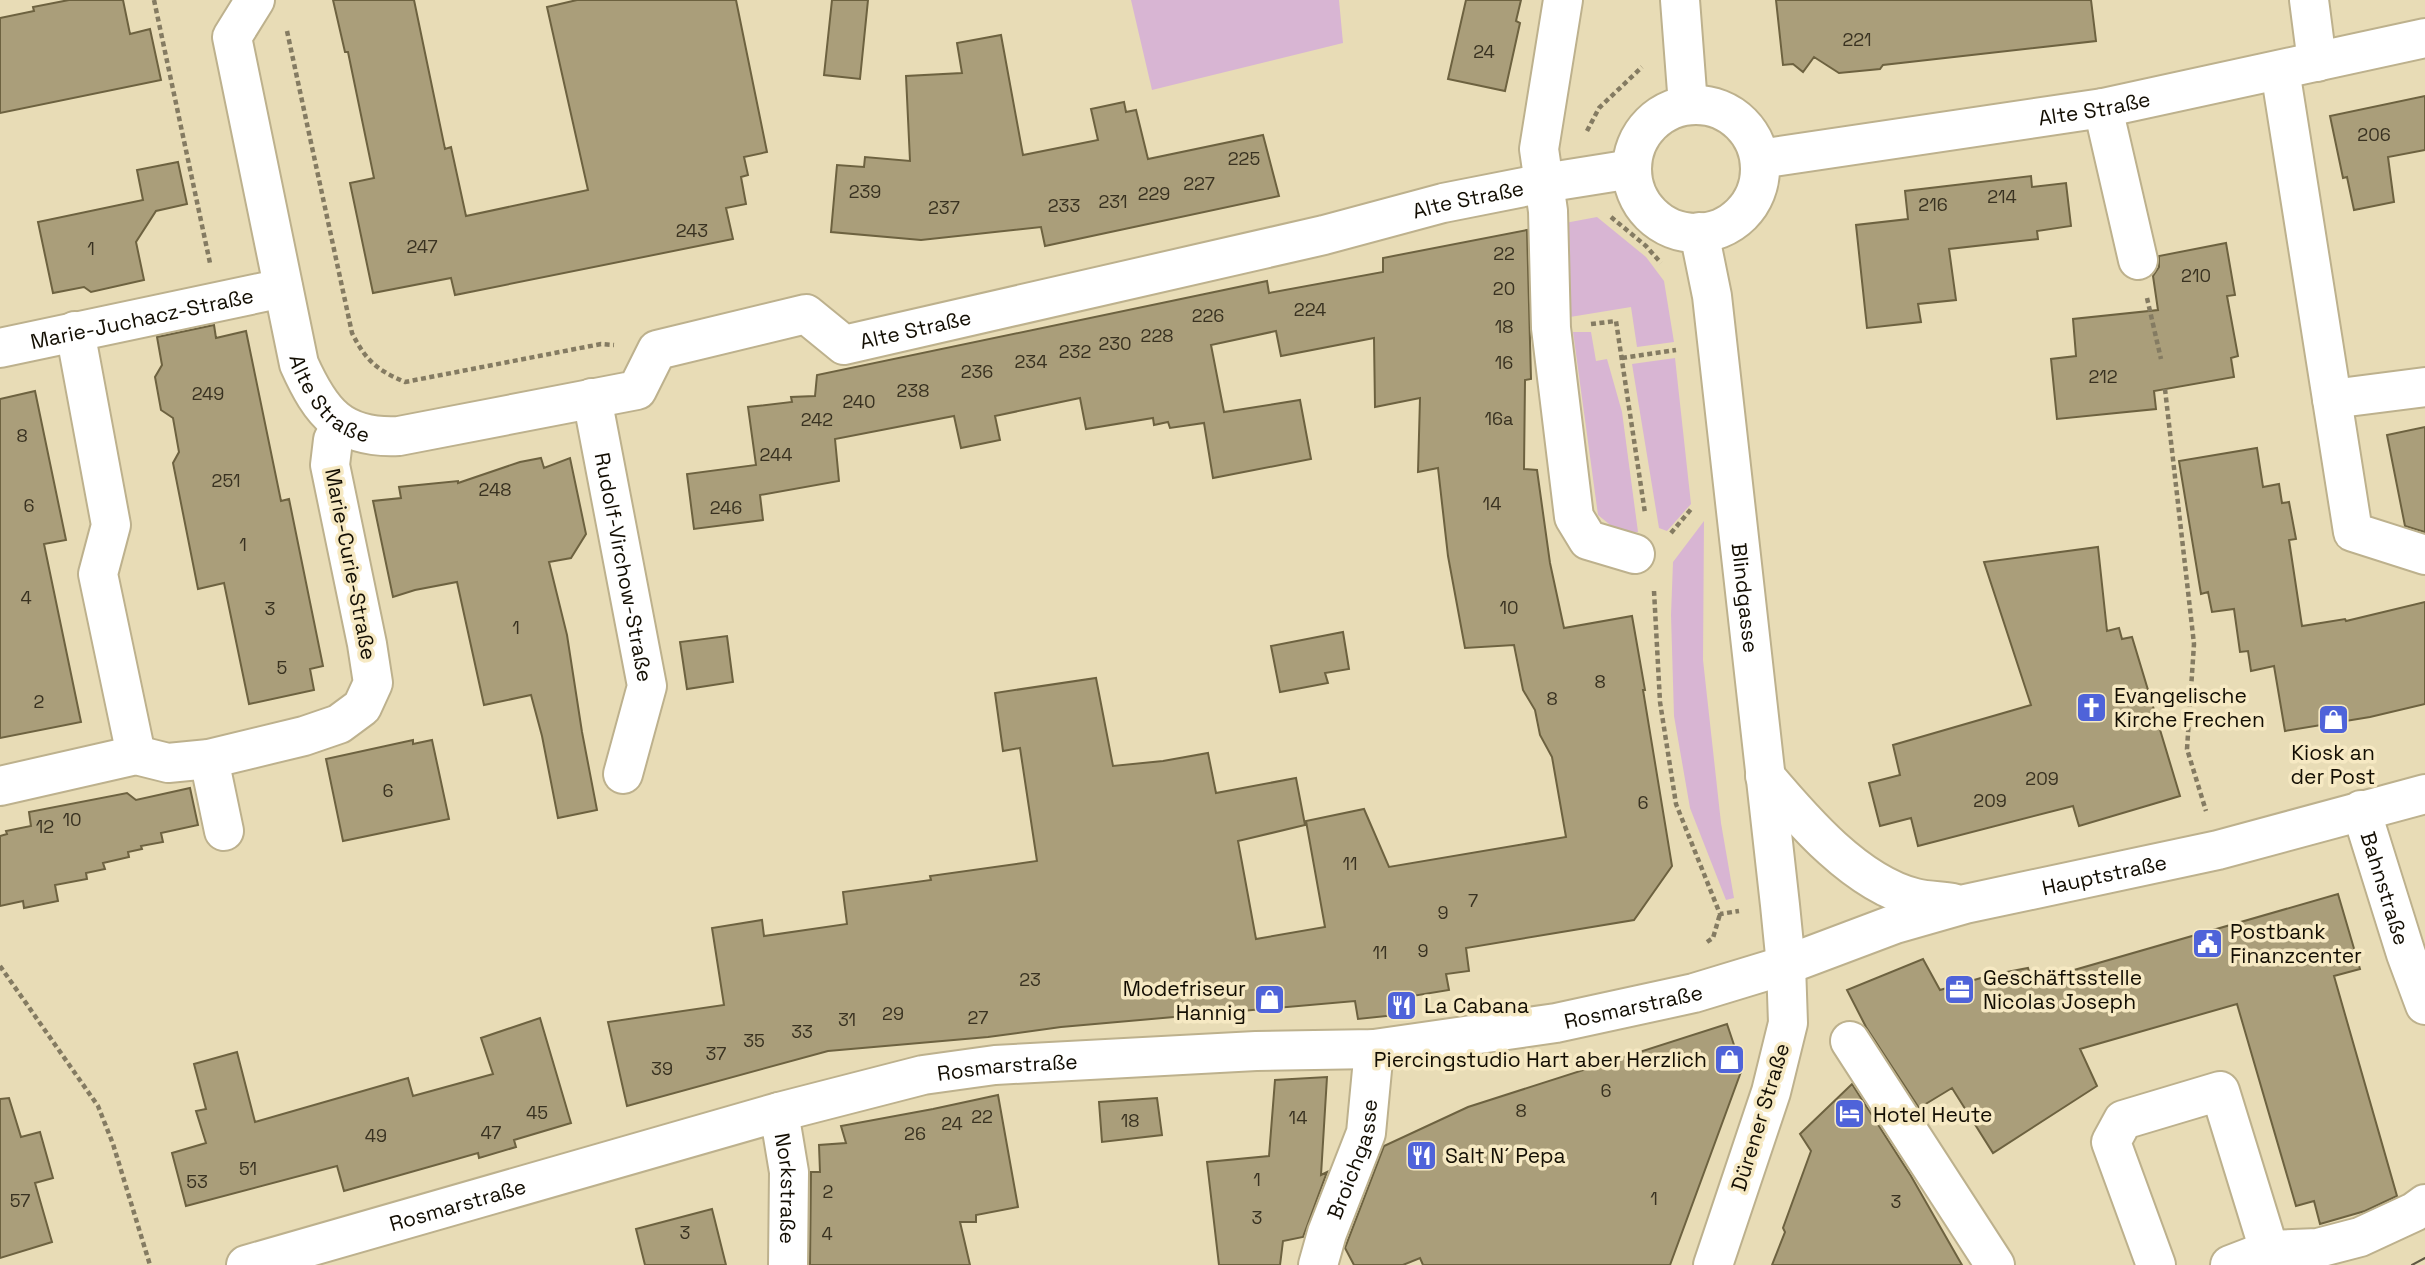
<svg xmlns="http://www.w3.org/2000/svg" width="2425" height="1265" viewBox="0 0 2425 1265" font-family="'Space Grotesk',sans-serif">
	<style>
		.green { fill: #d8b5d3 }
		.building { fill: #aa9e7a; stroke: #6d6240; stroke-width: 2 }
		.lines { fill: none; stroke-linecap: round; stroke-linejoin: round }
		.minor-casing { stroke: #bdb18d; stroke-width: 42 }
		.major-casing { stroke: #bdb18d; stroke-width: 42 }
		.path { stroke: #847b62; stroke-width: 4.5; stroke-dasharray: 5 3.5; stroke-linecap: butt }
		.minor { stroke: #fff; stroke-width: 38 }
		.major { stroke: #fff; stroke-width: 38 }
		.tram { stroke: #605944; stroke-width: 2 }
		.labels { text-anchor: middle; dominant-baseline: central; stroke-width: 7; stroke-linejoin: round; paint-order: stroke }
		.number-label { font-size: 18px; fill: #393221 }
		.street-label { font-size: 21px; fill: #130e03; stroke: #f6e9c3 }
		.poi-label { font-size: 21px; fill: #130e03; stroke: #f6e9c3; text-anchor: start }
	</style>
	<rect width="100%" height="100%" fill="#e8dcb6"/>
	<!-- green -->
	<path class="green" d="M1131 0H1339L1343 43 1152 90Z
		M1597 217 1646 257 1664 281 1674 342 1637 347 1631 307 1570 317 1565 223Z
		M1573 332H1591L1596 361 1607 359 1622 412 1638 532 1620 533 1598 515Z
		M1675 358 1691 504 1667 531 1659 528 1632 364Z
		M1704 521 1703 660 1721 823 1734 898 1726 900 1690 808 1674 716 1671 615 1673 562Z"/>
	<!-- building -->
	<path class="building" d="M69 0H123L130 34 150 29 161 80 0 113V18L34 11 33 7Z
		M333 0H414L445 149 451 147 466 216 588 190 547 7 577 0H736L767 152 744 157 748 175 741 177 746 204 726 208 733 239 455 295 451 278 373 293 350 183 374 178 348 52H345Z
		M832 0H868L860 79 824 75Z
		M1466 0H1521L1516 21 1520 23 1505 91 1448 79Z
		M1776 0H2091L2096 41 1883 65 1880 69 1839 73 1814 57 1803 72 1793 64 1783 65Z
		M1001 35 1023 155 1098 140 1091 109 1124 102 1126 112 1136 110 1148 159 1263 135 1279 196 1045 246 1041 227 921 240 831 232 837 165 864 167 865 157 910 161 906 76 962 73 957 43Z
		M2425 96V150L2388 157 2394 202 2354 210 2347 177 2343 178 2330 116Z
		M178 162 187 204 156 211 136 242 144 280 91 292 84 287 53 293 38 222 143 200 137 170Z
		M2031 176 2032 187 2066 183 2071 226 2037 231 2038 239 1949 249 1956 300 1918 304 1921 322 1867 328 1856 225 1908 219 1905 191Z
		M1527 230 1531 379 1525 380 1524 469 1537 470 1550 563 1564 628 1632 616 1645 690H1643L1672 866 1634 920 1466 948 1469 971 1446 974 1449 990 1412 996 1415 1013 1358 1019 1355 1001 1061 1027 988 1037 828 1051 627 1106 608 1022 724 1005 712 928 762 920 764 936 847 924 843 892 931 880 930 876 1037 861 1020 748 1003 751 995 693 1096 678 1113 766 1163 761 1208 753 1216 793 1296 778 1305 825 1238 841 1256 939 1325 927 1306 821 1364 809 1389 867 1566 837 1552 757 1540 735 1535 710 1523 690 1514 645 1465 648 1448 556 1438 468 1418 472 1420 398 1375 407 1374 338 1281 356 1276 331 1211 345 1224 412 1300 400 1311 459 1213 478 1204 423 1170 428 1168 422 1154 425 1153 418 1086 429 1080 398 995 416 1000 440 961 448 954 416 835 439 839 481 760 495 763 520 694 529 687 474 756 465 748 407 792 402 791 397 815 396 817 375 1267 281 1269 293 1383 272V258Z
		M2226 243 2235 295 2227 296 2238 356 2231 358 2234 377 2154 391 2156 409 2057 419 2051 359 2076 356 2073 319 2158 310 2153 276 2159 267V256Z
		M214 325 216 338 246 331 281 501 289 499 323 666 310 669 314 690 249 704 224 583 198 589 173 463 179 452 173 418 161 410 155 377 162 365 157 337Z
		M35 391 66 540 44 544 81 722 0 738V399Z
		M2425 427V532L2405 526 2387 435Z
		M2257 448 2263 487 2279 484 2282 503 2289 502 2296 539 2289 540 2302 626 2345 619 2346 621 2425 602V704L2370 717 2285 731 2274 666 2251 671 2248 651 2240 652 2234 609 2212 612 2208 592 2201 594 2179 461Z
		M541 458 544 468 570 458 586 534 571 558 549 562 567 635 582 732 597 810 558 818 542 736 531 695 484 705 457 582 415 590 393 597 373 501 401 498 399 487 458 481V483L520 462Z
		M2098 547 2107 631 2119 628 2122 639 2132 637 2180 796 2079 826 2073 806 1918 846 1911 818 1880 826 1869 783 1900 775 1893 745 2031 705 1984 562Z
		M1343 632 1349 669 1325 673 1328 683 1280 692 1271 646Z
		M727 636 733 682 687 689 680 642Z
		M413 740V744L432 740 449 819 343 841 326 759Z
		M190 788 198 825 161 833 163 842 141 846 142 849 128 852 129 857 103 863 105 869 86 873 87 879 55 885 58 901 24 908 23 901 0 906V836L7 834 6 831 31 826 29 812 127 793 136 800Z
		M2338 894 2360 969 2334 976 2397 1196 2365 1211 2320 1224 2314 1201 2296 1206 2237 1004 2080 1049 2097 1086 1993 1153 1952 1088 1919 1108 1866 1027 1847 990 1923 959 1940 990 1991 975 2028 968 2031 978 2065 969 2067 972Z
		M540 1018 571 1123 514 1140 516 1147 479 1158 478 1153 344 1191 337 1166 186 1206 172 1153 206 1143 196 1111 206 1109 194 1064 237 1052 255 1122 408 1078 413 1096 493 1074 481 1038Z
		M1727 1024 1742 1069 1670 1265H1423L1420 1258 1403 1265H1354L1345 1248 1384 1146 1468 1107Z
		M1327 1077 1321 1175 1327 1172 1303 1237 1283 1241 1280 1265H1219L1207 1162 1269 1156 1275 1080Z
		M1852 1084 1911 1176 1962 1265H1772L1785 1232 1783 1228 1811 1151 1800 1134Z
		M998 1095 1018 1207 976 1215V1222H960L970 1265H810L811 1172H820L819 1145 846 1143 841 1126 933 1109Z
		M9 1098 21 1137 40 1132 53 1178 35 1183 52 1242 0 1258V1099Z
		M1157 1098 1162 1135 1102 1142 1099 1102Z
		M712 1209 726 1265H645L636 1229Z"/>
	<g class="lines">
		<defs>
			<g id="minor">
				<path id="s1" d="M255 0 232 37 299 364C321 413 341 439 399 436L637 390 657 350 806 314 844 345 1324 235 1443 203 1544 183 1632 169"/>
				<path d="M1563 0 1539 149 1548 211 1551 328 1574 517 1588 540 1635 554"/>
				<path d="M2309 0 2317 62"/>
				<path d="M2280 70 2353 532 2425 555"/>
				<path d="M2103 108 2138 260"/>
				<path id="s2" d="M1760 159 2103 108 2425 38"/>
				<path d="M75 331 111 525 98 574 136 755"/>
				<path id="s3" d="M0 348 283 288"/>
				<path id="s4" d="M592 398 647 686 623 774"/>
				<path d="M2332 399 2425 387"/>
				<path d="M209 759 224 831"/>
				<path d="M1765 776C1803 821 1856 883 1915 898 1927 901 1940 901 1953 903"/>
				<path d="M0 786 136 755 168 763 209 759 304 736 339 724 362 707 373 683 367 644 330 465 333 440 341 425"/>
				<path id="s5" d="M2361 810 2406 954 2425 1005"/>
				<path d="M1850 1041 1995 1265"/>
				<path id="s6" d="M779 1112 789 1172 788 1265"/>
				<path id="s7" d="M246 1265 779 1112 923 1075 995 1065 1256 1051 1374 1049 1556 1023 1694 993 1786 965 1895 924 1965 904 2218 850 2425 794"/>
				<path id="s8" d="M1318 1265 1327 1233 1366 1133 1374 1049"/>
				<path d="M2156 1265 2111 1142 2123 1120 2220 1091 2269 1250"/>
				<path d="M2230 1265 2269 1250 2318 1248 2360 1237 2414 1212 2425 1204"/>
			</g>
			<g id="major">
				<path d="M1680 0 1688 105"/>
				<circle cx="1696" cy="169" r="64"/>
				<path id="s9" d="M1699 232 1712 296 1780 905 1786 965 1788 1023 1771 1092 1713 1265"/>
			</g>
		</defs>
		<!-- minor casing -->
		<use href="#minor" class="minor-casing"/>
		<!-- major casing -->
		<use href="#major" class="major-casing"/>
		<!-- path -->
		<path class="path" d="M154 0 210 263
			M287 31 352 333C366 361 377 370 405 382L601 344 614 345
			M1587 131 1599 108 1642 67
			M1611 217 1646 246 1661 263
			M2147 298 2161 359
			M1591 324 1616 321 1645 513
			M1622 358 1676 350
			M2165 389 2194 644 2187 749 2206 811
			M1671 533 1692 508
			M1654 591 1660 702 1676 804 1720 914 1739 911
			M1707 942 1713 938 1720 914
			M0 966 98 1106 113 1144 150 1265"/>
		<!-- minor -->
		<use href="#minor" class="minor"/>
		<!-- major -->
		<use href="#major" class="major"/>
		<!-- tram -->
		<path class="tram" d="M2412 1265 2425 1258"/>
	</g>
	<!-- icons -->
	<defs>
		<symbol id="church-square" viewBox="-11 -11 22 22"><rect x="-9" y="-9" width="18" height="18" rx="4" fill="#4f63d9" stroke="#f6e9c3"/><path d="M-1.2-6h2.4v3.5h3.3v2.4h-3.3V6h-2.4V-.1h-3.3v-2.4h3.3Z" fill="#fff"/></symbol>
		<symbol id="shop-square" viewBox="-11 -11 22 22"><rect x="-9" y="-9" width="18" height="18" rx="4" fill="#4f63d9" stroke="#f6e9c3"/><path d="M-5-2.5h2.3a2.7 3.5 0 0 1 5.4 0H5L5.5 6h-11ZM-1.5-2.5h3a1.5 2.3 0 0 0-3 0Z" fill="#fff"/></symbol>
		<symbol id="civic-square" viewBox="-11 -11 22 22"><rect x="-9" y="-9" width="18" height="18" rx="4" fill="#4f63d9" stroke="#f6e9c3"/><path d="M-.6-6.5H3V-4.5H.6V-3L4-1V1h2V6H-6V1h2V-1L-.6-3ZM-1.2 2.5V6h2.4V2.5Z" fill="#fff"/></symbol>
		<symbol id="office-square" viewBox="-11 -11 22 22"><rect x="-9" y="-9" width="18" height="18" rx="4" fill="#4f63d9" stroke="#f6e9c3"/><path d="M-6-3h4V-5.5h4V-3h4V5H-6ZM-1-4.5V-3h2v-1.5ZM-6 0V1H6V0Z" fill="#fff"/></symbol>
		<symbol id="restaurant-square" viewBox="-11 -11 22 22"><rect x="-9" y="-9" width="18" height="18" rx="4" fill="#4f63d9" stroke="#f6e9c3"/><path d="M-5-6h1v4h1v-4h1v4h1v-4h1v5L-1.5 .5V6h-2V.5L-5-1ZM5-6V6H3V1.5H1.5Q1.5-4 5-6Z" fill="#fff"/></symbol>
		<symbol id="hotel-square" viewBox="-11 -11 22 22"><rect x="-9" y="-9" width="18" height="18" rx="4" fill="#4f63d9" stroke="#f6e9c3"/><path d="M-6-4.5h1.5V1H6V5H4.5V3h-9V5H-6ZM-4 0a1.8 1.8 0 1 1 3.6 0ZM.5 0V-2.5h3Q6-2.5 6 0Z" fill="#fff"/></symbol>
	</defs>
	<g fill-rule="evenodd">
		<use href="#church-square" x="2074" y="690" width="35" height="35"/>
		<use href="#shop-square" x="2316" y="702" width="35" height="35"/>
		<use href="#civic-square" x="2190" y="926" width="35" height="35"/>
		<use href="#office-square" x="1942" y="972" width="35" height="35"/>
		<use href="#shop-square" x="1252" y="982" width="35" height="35"/>
		<use href="#restaurant-square" x="1384" y="988" width="35" height="35"/>
		<use href="#shop-square" x="1712" y="1042" width="35" height="35"/>
		<use href="#hotel-square" x="1832" y="1096" width="35" height="35"/>
		<use href="#restaurant-square" x="1404" y="1138" width="35" height="35"/>
	</g>
	<g class="labels">
		<!-- number labels -->
		<g class="number-label">
			<text x="1857" y="39">221</text>
			<text x="1484" y="51">24</text>
			<text x="2374" y="134">206</text>
			<text x="1244" y="158">225</text>
			<text x="1199" y="183">227</text>
			<text x="865" y="191">239</text>
			<text x="1154" y="193">229</text>
			<text x="2002" y="196">214</text>
			<text x="1113" y="201">231</text>
			<text x="1933" y="204">216</text>
			<text x="1064" y="205">233</text>
			<text x="944" y="207">237</text>
			<text x="692" y="230">243</text>
			<text x="422" y="246">247</text>
			<text x="91" y="248">1</text>
			<text x="1504" y="253">22</text>
			<text x="2196" y="275">210</text>
			<text x="1504" y="288">20</text>
			<text x="1310" y="309">224</text>
			<text x="1208" y="315">226</text>
			<text x="1504" y="326">18</text>
			<text x="1157" y="335">228</text>
			<text x="1115" y="343">230</text>
			<text x="1075" y="351">232</text>
			<text x="1031" y="361">234</text>
			<text x="1504" y="362">16</text>
			<text x="977" y="371">236</text>
			<text x="2103" y="376">212</text>
			<text x="913" y="390">238</text>
			<text x="208" y="393">249</text>
			<text x="859" y="401">240</text>
			<text x="1499" y="418">16a</text>
			<text x="817" y="419">242</text>
			<text x="22" y="435">8</text>
			<text x="776" y="454">244</text>
			<text x="226" y="480">251</text>
			<text x="495" y="489">248</text>
			<text x="1492" y="503">14</text>
			<text x="29" y="505">6</text>
			<text x="726" y="507">246</text>
			<text x="243" y="544">1</text>
			<text x="26" y="597">4</text>
			<text x="1509" y="607">10</text>
			<text x="270" y="608">3</text>
			<text x="516" y="627">1</text>
			<text x="282" y="667">5</text>
			<text x="1600" y="681">8</text>
			<text x="1552" y="698">8</text>
			<text x="39" y="701">2</text>
			<text x="2042" y="778">209</text>
			<text x="388" y="790">6</text>
			<text x="1990" y="800">209</text>
			<text x="1643" y="802">6</text>
			<text x="72" y="819">10</text>
			<text x="45" y="826">12</text>
			<text x="1350" y="863">11</text>
			<text x="1473" y="900">7</text>
			<text x="1443" y="912">9</text>
			<text x="1423" y="950">9</text>
			<text x="1380" y="952">11</text>
			<text x="1030" y="979">23</text>
			<text x="893" y="1013">29</text>
			<text x="978" y="1017">27</text>
			<text x="847" y="1019">31</text>
			<text x="802" y="1031">33</text>
			<text x="754" y="1040">35</text>
			<text x="716" y="1053">37</text>
			<text x="662" y="1068">39</text>
			<text x="1606" y="1090">6</text>
			<text x="1521" y="1110">8</text>
			<text x="537" y="1112">45</text>
			<text x="982" y="1116">22</text>
			<text x="1298" y="1117">14</text>
			<text x="1130" y="1120">18</text>
			<text x="952" y="1123">24</text>
			<text x="491" y="1132">47</text>
			<text x="915" y="1133">26</text>
			<text x="376" y="1135">49</text>
			<text x="248" y="1168">51</text>
			<text x="1257" y="1179">1</text>
			<text x="197" y="1181">53</text>
			<text x="828" y="1191">2</text>
			<text x="1654" y="1198">1</text>
			<text x="20" y="1200">57</text>
			<text x="1896" y="1201">3</text>
			<text x="1257" y="1217">3</text>
			<text x="685" y="1232">3</text>
			<text x="827" y="1233">4</text>
		</g>
		<!-- street labels -->
		<g class="street-label">
			<text stroke="none"><textPath href="#s2" startOffset="338">Alte Straße</textPath></text>
			<text stroke="none"><textPath href="#s1" startOffset="1642">Alte Straße</textPath></text>
			<text stroke="none"><textPath href="#s3" startOffset="145">Marie-Juchacz-Straße</textPath></text>
			<text stroke="none"><textPath href="#s1" startOffset="1074">Alte Straße</textPath></text>
			<text stroke="none"><textPath href="#s1" startOffset="425">Alte Straße</textPath></text>
			<text transform="translate(351 564) rotate(79)">Marie-Curie-Straße</text>
			<text stroke="none"><textPath href="#s4" startOffset="172">Rudolf-Virchow-Straße</textPath></text>
			<text stroke="none"><textPath href="#s9" startOffset="369">Blindgasse</textPath></text>
			<text stroke="none"><textPath href="#s7" startOffset="1908">Hauptstraße</textPath></text>
			<text stroke="none"><textPath href="#s5" startOffset="82">Bahnstraße</textPath></text>
			<text stroke="none"><textPath href="#s7" startOffset="1418">Rosmarstraße</textPath></text>
			<text stroke="none"><textPath href="#s7" startOffset="788">Rosmarstraße</textPath></text>
			<text transform="translate(1760 1117) rotate(-73)">Dürener Straße</text>
			<text stroke="none"><textPath href="#s8" startOffset="112">Broichgasse</textPath></text>
			<text stroke="none"><textPath href="#s6" startOffset="77">Norkstraße</textPath></text>
			<text stroke="none"><textPath href="#s7" startOffset="220">Rosmarstraße</textPath></text>
		</g>
		<!-- poi labels -->
		<g class="poi-label">
			<text x="2114" y="695">Evangelische<tspan x="2114" dy="24">Kirche Frechen</tspan></text>
			<text x="2333" y="752" text-anchor="middle">Kiosk an<tspan x="2333" dy="24">der Post</tspan></text>
			<text x="2230" y="931">Postbank<tspan x="2230" dy="24">Finanzcenter</tspan></text>
			<text x="1983" y="977">Geschäftsstelle<tspan x="1983" dy="24">Nicolas Joseph</tspan></text>
			<text x="1246" y="988" text-anchor="end">Modefriseur<tspan x="1246" dy="24">Hannig</tspan></text>
			<text x="1424" y="1005">La Cabana</text>
			<text x="1707" y="1059" text-anchor="end">Piercingstudio Hart aber Herzlich</text>
			<text x="1873" y="1114">Hotel Heute</text>
			<text x="1445" y="1155">Salt N´ Pepa</text>
		</g>
	</g>
</svg>
